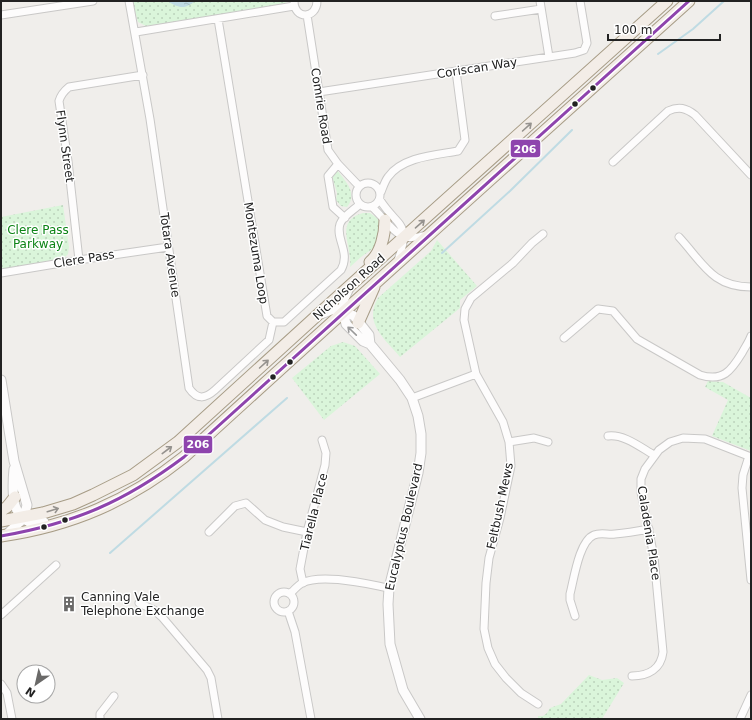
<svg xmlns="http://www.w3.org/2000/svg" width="752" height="720" viewBox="0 0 752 720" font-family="'DejaVu Sans',sans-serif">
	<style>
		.park { fill: url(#park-dots) }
		.water { fill: url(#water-ripples) }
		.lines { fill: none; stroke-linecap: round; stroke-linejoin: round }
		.stream { stroke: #bfdbe3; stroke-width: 2 }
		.minor-casing { stroke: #c9c8c7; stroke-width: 9 }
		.tertiary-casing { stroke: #c9c8c7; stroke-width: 11 }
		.primary-casing { stroke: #a79c86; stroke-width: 13 }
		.minor { stroke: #fdfcfc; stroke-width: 7 }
		.tertiary { stroke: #fdfcfc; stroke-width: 9 }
		.primary { stroke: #f3ede7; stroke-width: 11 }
		.bus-1-casing { stroke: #fff; stroke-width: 6 }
		.bus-1 { stroke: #8e44ad; stroke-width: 3 }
		.oneway { stroke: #95928e }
		.oneway2 { stroke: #9a9a9a }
		.bus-dot { fill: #222; stroke: #fff; stroke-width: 1.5 }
		.labels { text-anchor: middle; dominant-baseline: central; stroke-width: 3; stroke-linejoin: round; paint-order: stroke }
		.street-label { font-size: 12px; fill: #222; stroke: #fff }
		.park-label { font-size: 12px; fill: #0c8416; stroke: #fff }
		.poi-label { font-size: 12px; fill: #222; stroke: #fff; text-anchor: start }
		.line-badge { stroke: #fff; stroke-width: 1.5 }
		.badge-label { font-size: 11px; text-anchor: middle; font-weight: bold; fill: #fff }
	</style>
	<defs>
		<pattern id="park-dots" width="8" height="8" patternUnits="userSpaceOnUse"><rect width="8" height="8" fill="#daf5da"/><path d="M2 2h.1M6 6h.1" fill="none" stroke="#bbd2bb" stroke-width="1.8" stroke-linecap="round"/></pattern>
		<pattern id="water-ripples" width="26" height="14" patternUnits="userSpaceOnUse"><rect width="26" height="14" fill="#bfdbe3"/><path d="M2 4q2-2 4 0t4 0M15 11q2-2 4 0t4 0" fill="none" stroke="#a4bcc2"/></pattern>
	</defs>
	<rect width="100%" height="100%" fill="#f0eeeb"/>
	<!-- park -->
	<path class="park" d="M132 1H289L282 4 270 7 146 26 138 22Z
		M337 170C346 182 358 193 347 207L341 206 336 200 337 193 332 176Z
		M63 205 69 247 68 254 63 259 1 269V217Z
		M363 213H370L377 218 379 221 381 231 375 247 361 257 350 267C353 247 333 221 363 213Z
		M437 240 477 286 460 300V308L400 357C385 339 363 323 378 298L431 251Z
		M343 342 355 346 380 374 324 420 292 378 331 346Z
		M708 381 723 382 751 398V451L712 436 728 400 705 387Z
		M589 675 602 680 617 678 624 683 602 719H538V716H543L547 713 550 708 561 704Z"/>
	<!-- water -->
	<path class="water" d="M167 1H195C184 10 179 8 167 1Z"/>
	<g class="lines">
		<!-- stream -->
		<path class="stream" d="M658 54 693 29 724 1
			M442 253 510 191 572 130
			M110 553 287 398"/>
		<defs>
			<path id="minor" d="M129 1 150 119 189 388C197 400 205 399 215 390L269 340 273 322
				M294 1C294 20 317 19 317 1
				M540 1 549 57
				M1 15 93 1
				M307 15 328 150 338 164 359 186
				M495 16 541 9
				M218 19 267 316 273 322H284L341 270C351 252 335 239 340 224 343 216 354 210 360 204
				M136 32 294 6
				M319 92 575 53 584 50 587 43 580 1
				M613 162 668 111C679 106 686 108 695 115L751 175
				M338 164 328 176 333 207 345 218
				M356 195a12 12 0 1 1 24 0a12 12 0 1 1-24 0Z
				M381 192C383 187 385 181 388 177 402 157 435 155 458 151L465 140 456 71
				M380 200C398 228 412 222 398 260
				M372 207C391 224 396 245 426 235
				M679 237C703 263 712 287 751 287
				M79 260 68 161 59 101C61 94 64 91 69 87L143 75
				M1 273 79 260 168 247
				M564 338 598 309 613 311 637 339 700 375C723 382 731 371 742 353 745 347 749 342 751 336
				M412 398 476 374
				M608 436C624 434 640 447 654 455
				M509 442 534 438 548 442
				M749 456 743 475 742 488 751 580
				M209 532 235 506 246 503 265 520 283 527 307 532
				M303 583 300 569 307 532 325 465 326 453 322 440
				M274 602a10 10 0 1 1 20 0a10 10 0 1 1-20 0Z
				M290 594C294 590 297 586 302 583 322 573 367 584 389 588
				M139 603 154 610 162 617 207 670 211 678 218 719
				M288 611 295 632 311 719
				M1 615 56 565
				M575 616 570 600V594C574 579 579 541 594 535 601 532 608 535 615 534 626 533 638 531 649 529
				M632 676C648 676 661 669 663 652L654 557 641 492V479L645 469 659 450 670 442 683 438 705 439 751 457
				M1 684 7 693 12 719
				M538 704 521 693 506 678 495 664 488 648 484 629 486 583 489 558 500 518 511 466 509 442 503 422 476 374 464 320 465 309 471 298 513 263 532 243 543 234
				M100 719V714L114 696
				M740 719 751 695"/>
			<path id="tertiary" d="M349 288 344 299 343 311 346 324 363 341 370 344 400 380 412 398 418 416 421 434V453L418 473 389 588 388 604 390 644 403 690 420 719
				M321 314 331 310 340 309 354 316 369 335 370 344
				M1 380 14 461 27 505 24 518 6 535
				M14 469C13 478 12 500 16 508 18 514 27 521 32 524L44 522"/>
			<path id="primary" d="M370 262C381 253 385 234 385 220
				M358 323 374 287
				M1 511 7 507 15 497
				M1 521 43 513 73 504 93 495 133 475 178 442 334 300 667 1
				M1 536C71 526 129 501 184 457 351 304 520 153 689 1"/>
		</defs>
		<!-- minor casing -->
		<use href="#minor" class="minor-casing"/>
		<!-- tertiary casing -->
		<use href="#tertiary" class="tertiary-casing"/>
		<!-- primary casing -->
		<use href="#primary" class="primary-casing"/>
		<!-- minor -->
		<use href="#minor" class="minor"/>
		<!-- tertiary -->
		<use href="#tertiary" class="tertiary"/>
		<!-- primary -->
		<use href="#primary" class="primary"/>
		<defs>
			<path id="bus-1" d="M1 536C75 523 124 502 184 457L689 1"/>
		</defs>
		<!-- bus-1 casing -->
		<use href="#bus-1" class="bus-1-casing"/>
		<!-- bus-1 -->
		<use href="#bus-1" class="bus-1"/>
	</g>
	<!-- one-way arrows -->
	<defs><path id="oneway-shaft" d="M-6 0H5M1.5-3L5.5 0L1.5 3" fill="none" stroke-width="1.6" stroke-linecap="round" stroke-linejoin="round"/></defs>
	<g class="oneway">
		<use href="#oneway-shaft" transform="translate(527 127) rotate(-42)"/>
		<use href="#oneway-shaft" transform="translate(420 224) rotate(-41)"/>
		<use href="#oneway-shaft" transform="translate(264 364) rotate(-42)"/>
		<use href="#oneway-shaft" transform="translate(167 450) rotate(-37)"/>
		<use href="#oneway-shaft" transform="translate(53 510) rotate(-17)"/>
	</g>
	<use class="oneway2" href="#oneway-shaft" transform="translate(352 331) rotate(-136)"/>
	<!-- icons -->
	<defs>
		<symbol id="building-bare" viewBox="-9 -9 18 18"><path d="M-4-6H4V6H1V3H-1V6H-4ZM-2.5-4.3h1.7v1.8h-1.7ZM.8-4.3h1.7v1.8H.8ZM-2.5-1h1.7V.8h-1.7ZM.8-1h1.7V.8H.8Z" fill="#6a6968" stroke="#fff" stroke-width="2.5" paint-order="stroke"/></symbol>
	</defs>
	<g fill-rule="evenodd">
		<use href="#building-bare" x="58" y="593" width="22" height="22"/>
	</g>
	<!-- markers -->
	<g class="bus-dot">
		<circle cx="593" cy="88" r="3.5"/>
		<circle cx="575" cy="104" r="3.5"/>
		<circle cx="290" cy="362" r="3.5"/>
		<circle cx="273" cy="377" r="3.5"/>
		<circle cx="65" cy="520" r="3.5"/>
		<circle cx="44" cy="527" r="3.5"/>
	</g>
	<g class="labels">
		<!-- street labels -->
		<g class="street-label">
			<text transform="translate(477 68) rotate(-9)">Coriscan Way</text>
			<text transform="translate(321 106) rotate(81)">Comrie Road</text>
			<text transform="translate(65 146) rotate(82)">Flynn Street</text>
			<text transform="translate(256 253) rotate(81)">Montezuma Loop</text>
			<text transform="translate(170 255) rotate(82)">Totara Avenue</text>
			<text transform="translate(84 259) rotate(-9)">Clere Pass</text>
			<text transform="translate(349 287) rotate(-42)">Nicholson Road</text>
			<text transform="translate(500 506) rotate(-78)">Feltbush Mews</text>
			<text transform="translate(314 512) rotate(-76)">Tiarella Place</text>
			<text transform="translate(404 527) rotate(-77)">Eucalyptus Boulevard</text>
			<text transform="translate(649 533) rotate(81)">Caladenia Place</text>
		</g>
		<!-- park labels -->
		<g class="park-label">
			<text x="38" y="230">Clere Pass<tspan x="38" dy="14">Parkway</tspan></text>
		</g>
		<!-- poi labels -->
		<g class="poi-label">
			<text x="81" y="597">Canning Vale<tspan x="81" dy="14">Telephone Exchange</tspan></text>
		</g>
	</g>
	<g class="line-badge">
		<rect x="510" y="139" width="31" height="19" rx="4" fill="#8e44ad"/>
		<rect x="183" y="435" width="30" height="19" rx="4" fill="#8e44ad"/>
	</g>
	<g class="badge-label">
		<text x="525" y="153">206</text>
		<text x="198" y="448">206</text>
	</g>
	<!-- border -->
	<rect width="752" height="720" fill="none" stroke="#222222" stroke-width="4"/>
	<!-- north arrow -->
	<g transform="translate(36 684) rotate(214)"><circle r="19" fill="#ffffff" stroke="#a7a7a7"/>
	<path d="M0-3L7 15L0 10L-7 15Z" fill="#6a6968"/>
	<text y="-6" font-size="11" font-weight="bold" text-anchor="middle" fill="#222222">N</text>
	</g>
	<!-- scale -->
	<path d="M608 34v6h112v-6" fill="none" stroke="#222222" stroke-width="2"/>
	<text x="614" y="34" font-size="12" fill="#222222" stroke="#ffffff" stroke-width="3" paint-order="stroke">100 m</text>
</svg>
